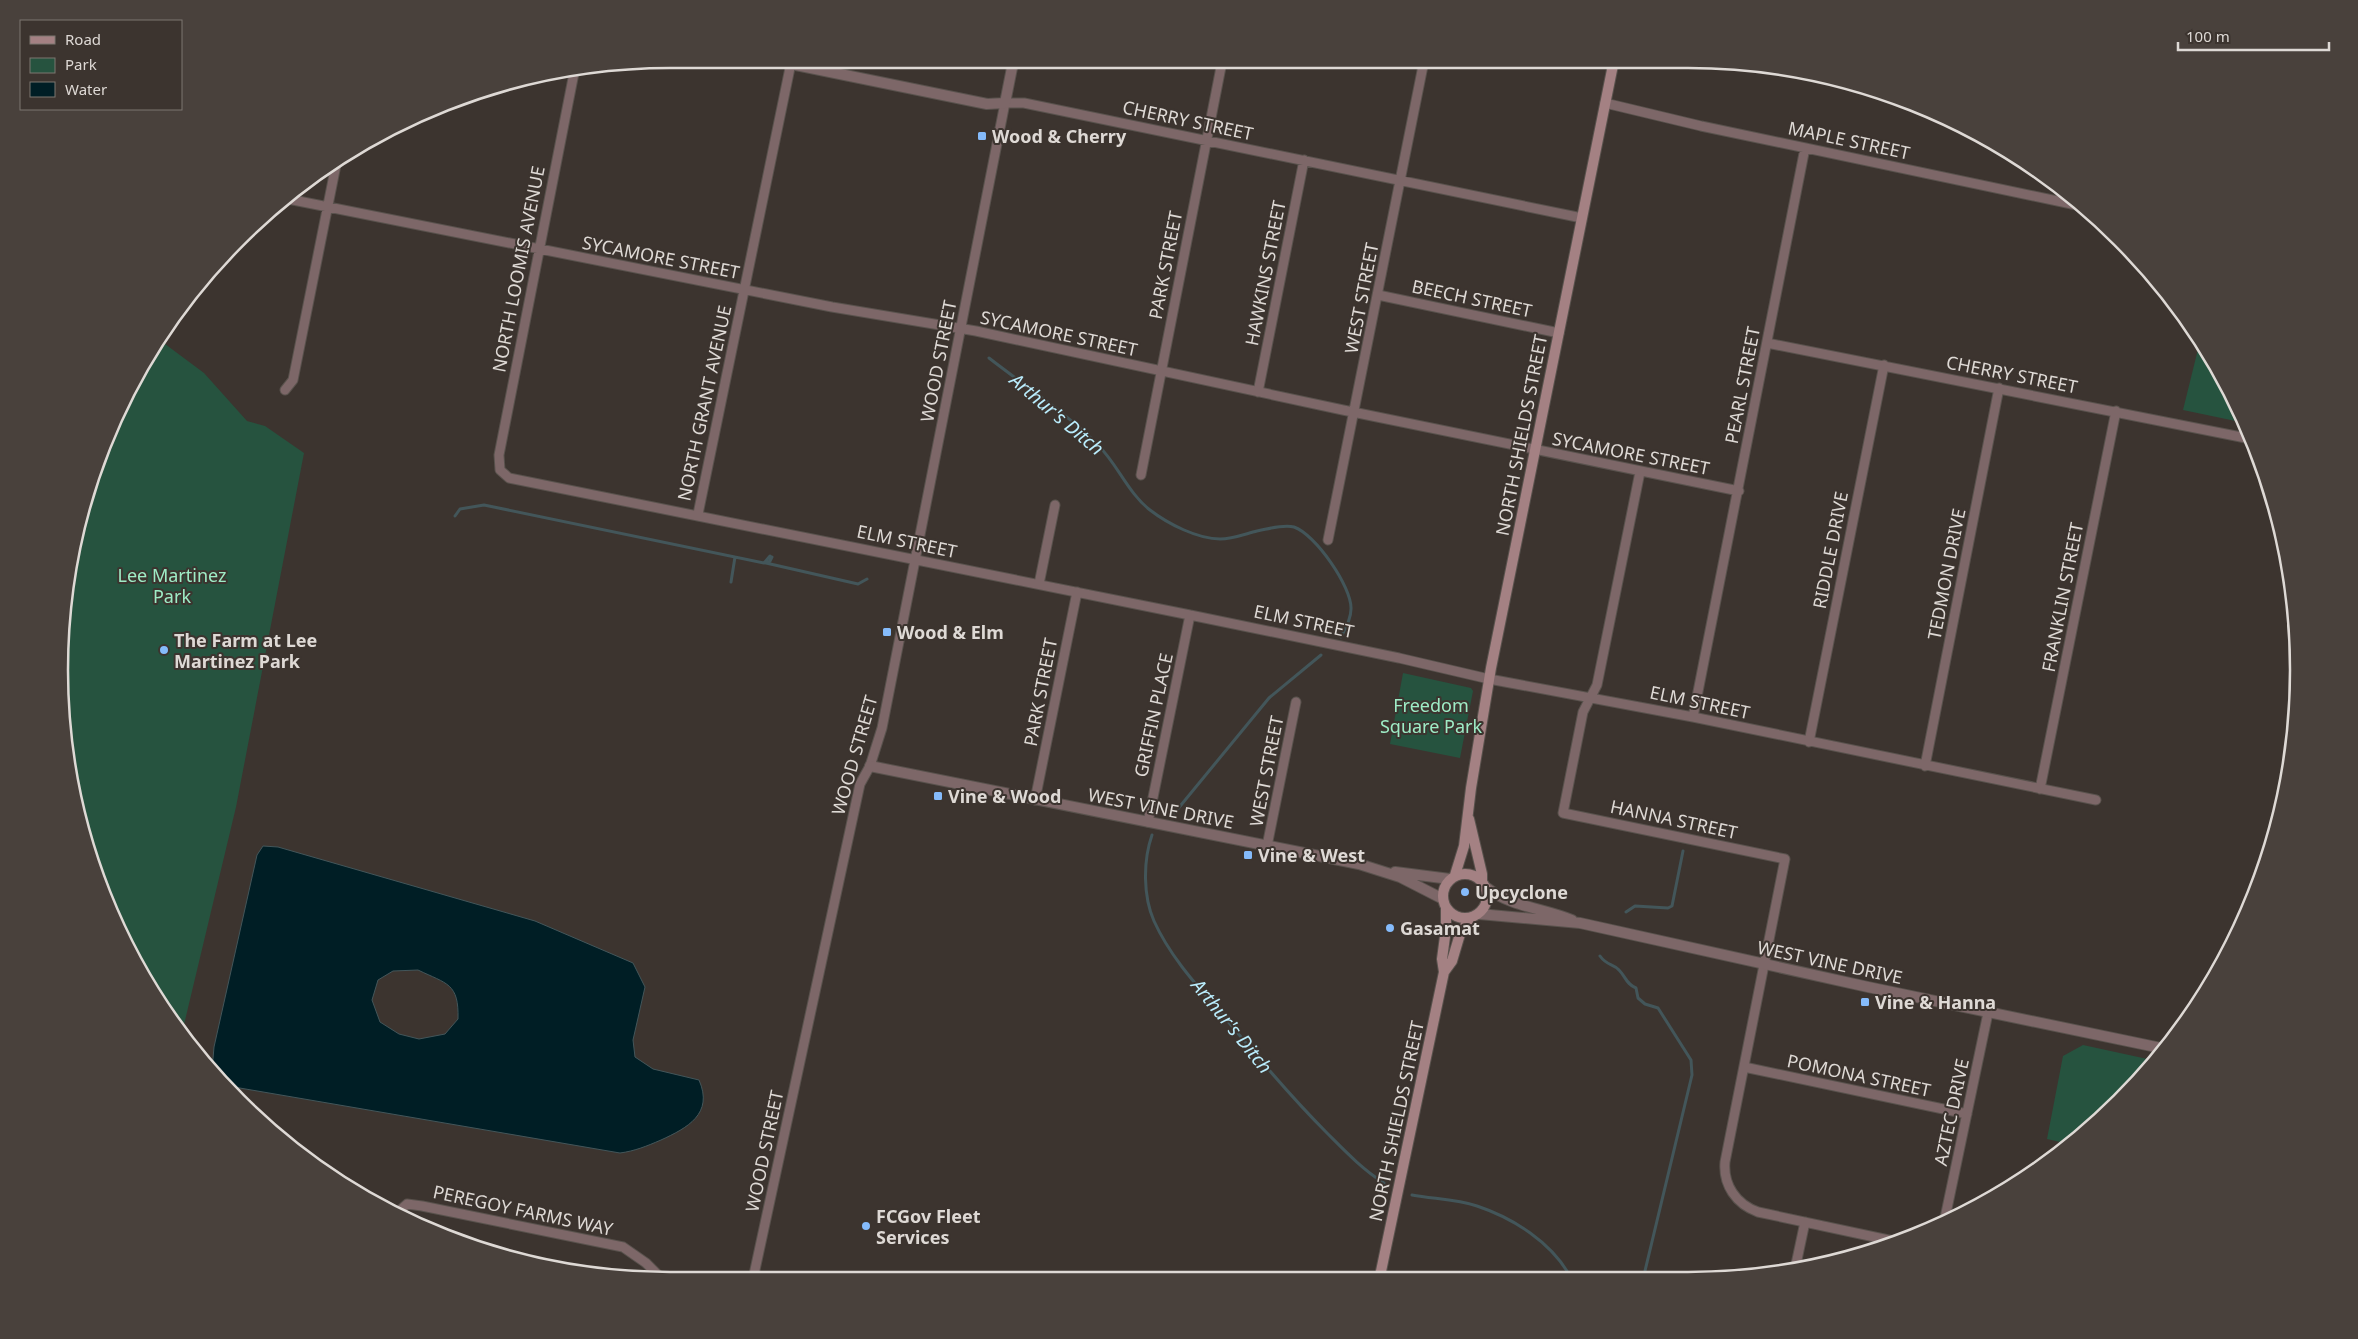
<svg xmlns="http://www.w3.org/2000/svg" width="2358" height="1339" viewBox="0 0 2358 1339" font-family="'Noto Sans',sans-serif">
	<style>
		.green { fill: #26533f }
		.water { fill: #001e25; stroke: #43565a; fill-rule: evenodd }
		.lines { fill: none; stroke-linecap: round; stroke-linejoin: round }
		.stream { stroke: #43565a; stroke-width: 3 }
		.minor-casing { stroke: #59524d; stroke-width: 11 }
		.tertiary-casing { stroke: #59524d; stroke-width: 12 }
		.secondary-casing { stroke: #59524d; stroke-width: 12 }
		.minor { stroke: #7d6768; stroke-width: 9 }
		.tertiary { stroke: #7d6768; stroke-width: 10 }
		.secondary { stroke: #a48183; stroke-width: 10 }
		.poi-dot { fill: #85bbfb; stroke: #3c342f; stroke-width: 2 }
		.labels { text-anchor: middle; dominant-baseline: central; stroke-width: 4; stroke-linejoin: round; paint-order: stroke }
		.street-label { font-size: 18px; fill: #ded9d5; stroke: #3c342f }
		.poi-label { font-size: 18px; font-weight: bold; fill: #ded9d5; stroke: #3c342f; text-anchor: start }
		.park-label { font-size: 18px; fill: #9eecc6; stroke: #3c342f }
		.water-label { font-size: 19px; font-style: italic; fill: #baedfd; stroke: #3c342f }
		.rim { fill: none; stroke: #ded9d5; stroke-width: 2.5 }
	</style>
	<rect width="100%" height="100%" fill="#3c342f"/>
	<!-- green -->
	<path class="green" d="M157 338 204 373 247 421 265 426 304 453 236 807 182 1033 141 975 105 903 71 789 60 709 64 590 80 511 122 400Z
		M2200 341 2236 400 2245 423 2183 410Z
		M1403 673 1471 688 1473 691 1460 758 1390 744Z
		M2083 1045 2152 1060 2121 1101 2069 1144 2047 1139 2063 1056Z"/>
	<!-- water -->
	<path class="water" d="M263 846 278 847 535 921 633 963 645 987 633 1040 635 1057 653 1069 699 1080C714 1114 687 1128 661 1140 647 1146 635 1151 620 1153L228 1086 220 1082 212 1070 214 1047 257 855ZM418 970C447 984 459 983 458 1019L445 1034 419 1039 399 1034 380 1022 372 1000 378 980 393 971Z"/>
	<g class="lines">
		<!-- stream -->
		<path class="stream" d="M989 358C1025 386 1066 413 1098 445 1118 465 1128 493 1150 510 1168 524 1198 539 1220 539 1232 539 1245 534 1257 531 1268 529 1283 524 1294 527 1315 534 1352 587 1351 609 1351 617 1345 630 1341 637
			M455 516 460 509 484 505 764 563 770 556
			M766 563 858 584 867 579
			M766 563 770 561 772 557
			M731 582 735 557
			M1172 816 1269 698 1321 655
			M1152 835C1143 861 1143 896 1154 921 1173 963 1207 996 1236 1031 1265 1066 1294 1100 1327 1133 1345 1151 1362 1169 1384 1183
			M1626 912 1635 906 1668 908 1672 906 1683 851
			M1600 956C1607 966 1614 964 1619 970 1626 977 1626 984 1636 988L1638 998 1645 1004 1658 1008 1691 1060 1692 1075 1644 1275
			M1412 1195C1433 1199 1456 1199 1477 1206 1513 1218 1551 1242 1570 1276"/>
		<defs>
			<path id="minor" d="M575 68 499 455 500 470 509 478 1190 615 1399 658 1489 679 1693 717 2096 800
				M1605 103 1701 126 2086 207
				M283 198 832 307 976 331 1343 410 1739 491
				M1378 295 1559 333
				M1767 343 2251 439
				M285 390 293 380 337 160
				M1258 392 1304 160
				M1640 472 1597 685 1583 712 1563 813 1785 859 1725 1162C1723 1185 1736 1204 1758 1212L1898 1242
				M1141 475 1222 62
				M698 514 791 63
				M1328 540 1424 61
				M1039 584 1055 505
				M1693 717 1805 148
				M1809 742 1884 365
				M1925 766 1999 388
				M2040 789 2116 411
				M1035 800 1077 592
				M1148 822 1190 615
				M1267 846 1296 702
				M1744 1067 1967 1114
				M398 1212 407 1204 422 1206 623 1247 646 1263 662 1279
				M1945 1218 1988 1013
				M1795 1269 1805 1222
				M753 1279 860 784 870 766 882 728 1005 103H1024L1582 218"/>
			<path id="tertiary" d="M786 63 987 104 1005 103 1013 63
				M870 766 1359 864 1400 877 1443 899
				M1395 872 1450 879
				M1487 888C1512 907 1543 908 1572 920
				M1479 914 1580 923 1868 987 2161 1048"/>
			<path id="secondary" d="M1469 819 1482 874V881
				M1443 896a22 22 0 1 1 44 0a22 22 0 1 1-44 0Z
				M1455 875 1464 846 1471 788 1491 668 1614 60
				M1444 972 1442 959 1446 929V908
				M1380 1276 1444 972 1452 961 1460 934 1470 918"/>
		</defs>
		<!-- minor casing -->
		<use href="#minor" class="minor-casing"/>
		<!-- tertiary casing -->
		<use href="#tertiary" class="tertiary-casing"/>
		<!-- secondary casing -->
		<use href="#secondary" class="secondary-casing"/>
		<!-- minor -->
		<use href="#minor" class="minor"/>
		<!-- tertiary -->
		<use href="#tertiary" class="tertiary"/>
		<!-- secondary -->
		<use href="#secondary" class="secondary"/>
	</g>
	<!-- markers -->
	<g class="poi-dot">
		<rect x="977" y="131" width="10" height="10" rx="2.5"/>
		<rect x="882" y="627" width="10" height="10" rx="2.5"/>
		<circle cx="164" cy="650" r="5"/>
		<rect x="933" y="791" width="10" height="10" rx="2.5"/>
		<rect x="1243" y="850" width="10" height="10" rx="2.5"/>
		<circle cx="1465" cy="892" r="5"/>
		<circle cx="1390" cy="928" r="5"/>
		<rect x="1860" y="997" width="10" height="10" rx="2.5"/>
		<circle cx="866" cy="1226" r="5"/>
	</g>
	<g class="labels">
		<!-- street labels -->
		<g class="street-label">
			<text transform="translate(1188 120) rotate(12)">CHERRY STREET</text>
			<text transform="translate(1849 140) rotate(12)">MAPLE STREET</text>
			<text transform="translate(661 257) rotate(11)">SYCAMORE STREET</text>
			<text transform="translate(1165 265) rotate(-79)">PARK STREET</text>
			<text transform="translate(518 269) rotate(-79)">NORTH LOOMIS AVENUE</text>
			<text transform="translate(1265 273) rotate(-79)">HAWKINS STREET</text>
			<text transform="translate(1361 298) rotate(-79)">WEST STREET</text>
			<text transform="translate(1472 298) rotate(12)">BEECH STREET</text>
			<text transform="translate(1059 333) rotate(12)">SYCAMORE STREET</text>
			<text transform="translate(938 361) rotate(-79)">WOOD STREET</text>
			<text transform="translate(2012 374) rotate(11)">CHERRY STREET</text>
			<text transform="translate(1742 385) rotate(-79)">PEARL STREET</text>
			<text transform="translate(704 403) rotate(-78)">NORTH GRANT AVENUE</text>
			<text transform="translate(1521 435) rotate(-79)">NORTH SHIELDS STREET</text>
			<text transform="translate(1631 453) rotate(11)">SYCAMORE STREET</text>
			<text transform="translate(907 541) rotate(12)">ELM STREET</text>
			<text transform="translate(1830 550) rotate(-79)">RIDDLE DRIVE</text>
			<text transform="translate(1946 574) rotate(-79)">TEDMON DRIVE</text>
			<text transform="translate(2062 597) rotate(-79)">FRANKLIN STREET</text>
			<text transform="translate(1304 621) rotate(12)">ELM STREET</text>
			<text transform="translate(1040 692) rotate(-79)">PARK STREET</text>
			<text transform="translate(1700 702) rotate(12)">ELM STREET</text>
			<text transform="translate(1153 715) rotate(-78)">GRIFFIN PLACE</text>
			<text transform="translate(854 755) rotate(-74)">WOOD STREET</text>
			<text transform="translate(1266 771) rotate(-79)">WEST STREET</text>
			<text transform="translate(1161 808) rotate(11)">WEST VINE DRIVE</text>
			<text transform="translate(1674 819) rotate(12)">HANNA STREET</text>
			<text transform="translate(1830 962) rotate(12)">WEST VINE DRIVE</text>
			<text transform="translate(1859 1075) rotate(12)">POMONA STREET</text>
			<text transform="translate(1951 1112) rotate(-78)">AZTEC DRIVE</text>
			<text transform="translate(1396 1121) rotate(-78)">NORTH SHIELDS STREET</text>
			<text transform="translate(764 1151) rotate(-78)">WOOD STREET</text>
			<text transform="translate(523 1210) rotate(12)">PEREGOY FARMS WAY</text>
		</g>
		<!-- poi labels -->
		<g class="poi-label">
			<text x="992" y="136">Wood &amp; Cherry</text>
			<text x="897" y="632">Wood &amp; Elm</text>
			<text x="174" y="640">The Farm at Lee<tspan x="174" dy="21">Martinez Park</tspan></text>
			<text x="948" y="796">Vine &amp; Wood</text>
			<text x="1258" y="855">Vine &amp; West</text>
			<text x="1475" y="892">Upcyclone</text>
			<text x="1400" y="928">Gasamat</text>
			<text x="1875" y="1002">Vine &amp; Hanna</text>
			<text x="876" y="1216">FCGov Fleet<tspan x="876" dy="21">Services</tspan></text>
		</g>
		<!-- park labels -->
		<g class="park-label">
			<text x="172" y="575">Lee Martinez<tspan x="172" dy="21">Park</tspan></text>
			<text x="1431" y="705">Freedom<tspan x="1431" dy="21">Square Park</tspan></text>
		</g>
		<!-- water labels -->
		<g class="water-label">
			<text transform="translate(1057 414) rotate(40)">Arthur's Ditch</text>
			<text transform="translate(1232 1026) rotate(51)">Arthur's Ditch</text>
		</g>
	</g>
	<!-- crop -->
	<path d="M0 0H2358V1339H0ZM670 68H1688A602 602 0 0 1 2290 670V670A602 602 0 0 1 1688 1272H670A602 602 0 0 1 68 670V670A602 602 0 0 1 670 68Z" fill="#49413c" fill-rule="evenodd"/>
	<path class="rim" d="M670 68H1688A602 602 0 0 1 2290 670V670A602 602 0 0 1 1688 1272H670A602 602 0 0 1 68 670V670A602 602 0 0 1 670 68Z"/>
	<!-- legend -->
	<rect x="20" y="20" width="162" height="90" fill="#3c342f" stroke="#7d7671"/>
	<rect x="30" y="36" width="25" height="8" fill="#a48183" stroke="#7d7671"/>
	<text x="65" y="45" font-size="15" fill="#ded9d5">Road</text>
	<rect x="30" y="58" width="25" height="15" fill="#26533f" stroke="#7d7671"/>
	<text x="65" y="70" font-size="15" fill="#ded9d5">Park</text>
	<rect x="30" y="82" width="25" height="15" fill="#001e25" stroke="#7d7671"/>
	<text x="65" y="95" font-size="15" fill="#ded9d5">Water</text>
	<!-- scale -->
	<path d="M2178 42v8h151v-8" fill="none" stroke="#ded9d5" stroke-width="2.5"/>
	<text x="2186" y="42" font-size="15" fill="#ded9d5" stroke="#3c342f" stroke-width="4" paint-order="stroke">100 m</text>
</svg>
